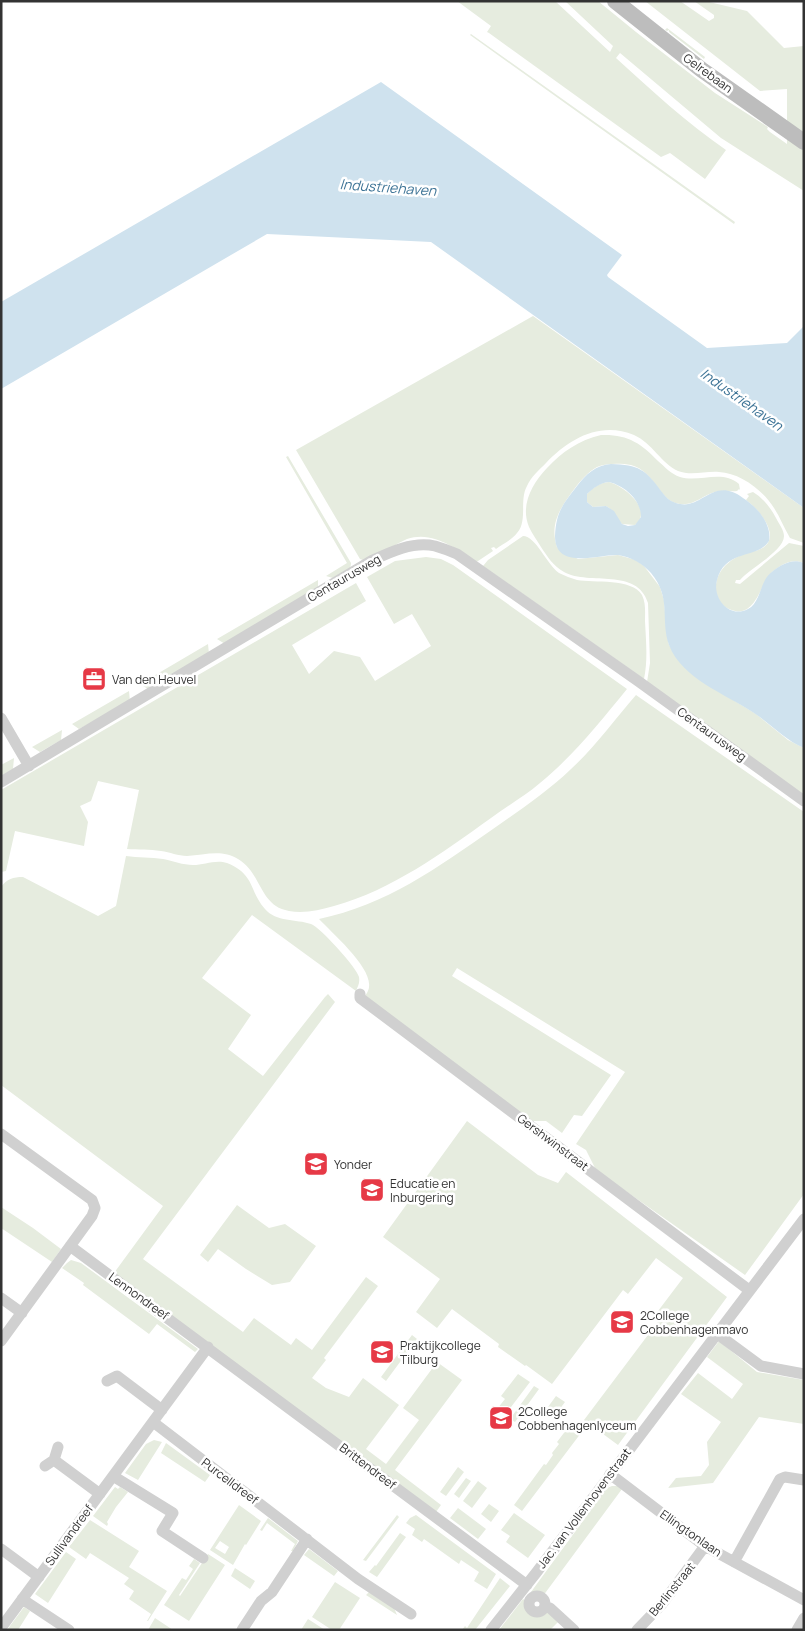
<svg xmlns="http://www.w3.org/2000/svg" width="805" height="1631" viewBox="0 0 805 1631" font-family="Manrope,sans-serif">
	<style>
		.green { fill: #e6ecdf; fill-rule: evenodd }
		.water { fill: #cfe2ee; fill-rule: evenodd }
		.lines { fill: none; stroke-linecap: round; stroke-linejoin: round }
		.street { stroke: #d0d0d0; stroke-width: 11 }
		.secondary { stroke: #bdbdbd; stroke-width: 16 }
		.labels { text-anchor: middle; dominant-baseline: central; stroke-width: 5; stroke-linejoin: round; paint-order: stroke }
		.street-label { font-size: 12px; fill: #333; stroke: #fff }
		.poi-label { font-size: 12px; fill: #333; stroke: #fff; text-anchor: start }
		.water-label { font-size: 14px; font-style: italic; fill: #3f7597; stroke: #fff }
	</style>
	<rect width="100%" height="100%" fill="#fff"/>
	<!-- green -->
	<path class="green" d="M457 1H555L610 52 613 46 565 1H598L636 32 715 93 768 127 767 129 770 132 787 144V89L760 91 645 1H680L709 21 714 18V15L694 1H705L747 11 784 48 804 46V191L721 138 620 53 616 58C651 90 687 123 726 150L705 179 670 153 661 157 489 33 487 32 491 26Z
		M667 28 705 57 704 59 669 32V30L667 31 665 30Z
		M471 34 735 222 734 224 470 35Z
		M533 316 804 508V543L790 538C784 528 780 517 774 508 763 490 740 473 719 472 705 471 691 476 678 471 662 464 652 443 634 435 600 421 569 439 546 463 539 470 531 477 527 486 519 500 528 521 517 533 512 540 502 544 496 549L494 547 491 548 493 551 478 561 476 562C456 549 433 530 407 539 395 544 380 555 369 562L360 559 296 450Z
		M601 435C627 434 641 443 658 461 665 467 671 474 680 477 699 483 722 469 739 484L740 490 739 489 737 491C732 492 723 490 715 492 703 495 694 506 680 504 659 502 655 471 631 465 621 463 606 463 597 467 588 472 581 480 575 488 561 507 549 523 557 547L578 559 618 555 636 560 644 566 660 587 664 600 667 636 669 645 680 662 696 677 756 714 788 740 804 748V796L647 682 650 663 648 603C637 567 590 586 564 572 553 566 547 556 541 547 537 540 532 534 529 527 520 505 532 484 547 468 562 452 579 440 601 435Z
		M288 456 351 563 350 571 336 579 326 576 347 563 286 457Z
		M609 482C624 486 654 510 635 525L622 524C616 518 615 511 606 506L593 507 587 502V494C594 487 599 483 609 482Z
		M753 492C763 498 771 508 776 518 779 524 784 530 784 536 784 551 749 569 740 580H736L735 583 740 584 789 543 804 546V563C796 560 789 561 782 565 777 568 771 572 768 577 759 591 752 620 729 609 722 606 717 600 716 592 714 572 729 559 746 553 752 551 759 551 764 547 781 534 757 508 746 500L749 496 747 494Z
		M523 536C536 536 547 565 559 573 565 576 571 578 577 580 594 583 632 578 642 595 646 603 645 613 645 621 646 641 648 660 644 679L483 566 488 560Z
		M426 557 441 559 453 565 627 689C600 722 573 756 540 783 525 796 507 806 491 818 442 853 392 890 334 906 319 910 304 914 289 911 259 906 262 873 238 859 222 849 205 855 187 856 178 856 170 852 161 851 150 849 138 850 127 849L139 790 98 781 91 801 80 806 88 822 84 846 15 831 6 871 1 872V790L356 583 366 601 292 645 309 674 334 651 360 657 375 681 431 646 412 614 394 624 367 577 395 561Z
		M318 580V591L225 644 217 639Z
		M208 644 209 654 148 689 140 684Z
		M129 691 130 702 79 729 72 724Z
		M636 695 804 812V1194L745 1275 600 1173 595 1168 586 1150 576 1144 625 1072 457 968 452 976 611 1075 582 1116 574 1115 562 1133 546 1121H529L364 997C366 995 369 990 369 987 372 967 332 933 319 919 386 905 437 868 493 829 520 810 547 792 571 769 595 747 615 719 636 695Z
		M62 730 61 740 40 752 32 747Z
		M14 758 13 769 1 776V765Z
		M126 856C138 858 151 857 163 859 173 861 183 865 193 865 204 865 216 859 227 863 255 874 249 891 265 909 276 922 296 919 311 924 320 927 357 968 359 977 360 983 358 986 356 991L252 915 202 978 251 1015 228 1049 263 1076 325 997 328 994 335 1002 143 1259 243 1332 254 1318 291 1345 296 1338 312 1350 366 1277 378 1286 324 1358 326 1360 312 1378 326 1388 349 1397 363 1378 399 1405 366 1449 386 1464 419 1420 403 1408 437 1362 462 1380 395 1470 441 1505 436 1512 114 1273 163 1206 1 1085V887C7 879 13 877 23 877L98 916 116 906Z
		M467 1121 538 1175 558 1183 566 1172 727 1297 618 1445 584 1420 660 1319 655 1315 683 1278 656 1258 628 1294 623 1290 552 1384 526 1365 525 1366 498 1347 499 1344 452 1309 437 1328 416 1312 440 1279 383 1237Z
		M237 1205 269 1228 285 1224 316 1246 290 1282 272 1285 246 1269 218 1249 208 1262 200 1255Z
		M1 1207 33 1228 61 1249 52 1262 1 1228Z
		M71 1260 81 1263 198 1349 195 1352 157 1324 149 1334 83 1285 84 1283 62 1268 67 1263Z
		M412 1335 417 1339 386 1381 381 1377Z
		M719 1341 757 1372 804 1380V1424L759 1417 713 1483 668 1488 676 1478 701 1476 709 1465 707 1442 721 1422 681 1394 698 1373 732 1399 743 1384 707 1357Z
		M518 1374 530 1382 505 1415 497 1409 505 1399 501 1396Z
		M534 1386 539 1389 515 1422 510 1419Z
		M556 1396 565 1402 556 1414 548 1407Z
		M570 1425 581 1433 522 1511 514 1505 544 1464 546 1465 553 1455 552 1453 559 1444 557 1442Z
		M154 1440 162 1442 138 1480 125 1473 146 1444Z
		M166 1443 210 1475 205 1482 161 1453Z
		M458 1467 464 1472 446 1496 440 1492Z
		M466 1478 471 1481 459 1498 454 1494Z
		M478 1481 487 1488 472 1508 463 1501Z
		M612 1486H618L622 1489 543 1596 536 1594 531 1595V1592L607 1488Z
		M115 1487 118 1489 120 1487 128 1492 116 1507 107 1522 108 1524 107 1526 93 1516Z
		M489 1504 499 1511 491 1522 481 1514Z
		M239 1505 261 1521 246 1545 245 1544 233 1565 210 1550ZM220 1541 229 1547 225 1554 215 1548Z
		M458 1508 486 1529 478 1539 450 1518Z
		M514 1513 545 1535 528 1558 506 1542 510 1536 501 1530Z
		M397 1515 399 1517 366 1561 363 1560Z
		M416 1515 496 1574 487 1589 474 1581 479 1572 461 1560 459 1564 424 1539 422 1542 412 1535 415 1529 406 1523 410 1518Z
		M268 1518 298 1541 293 1551H291L295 1544 267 1523 262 1531 260 1530Z
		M90 1520 139 1551 129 1567 167 1591 148 1621H147L151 1614 129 1599 134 1591 124 1584 129 1578 90 1553 86 1559 69 1547Z
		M400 1533 406 1537 377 1577 369 1572 375 1565 376 1566Z
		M309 1549 338 1571 334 1576 304 1555Z
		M66 1552 76 1559 48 1603 35 1594Z
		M208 1554 225 1565 189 1621 164 1605 182 1578 186 1580 193 1569 189 1566 194 1559 200 1563 179 1595 180 1596Z
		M235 1568 255 1581 250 1589 231 1576Z
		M500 1578 510 1586 475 1630H462L465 1626 467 1628Z
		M335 1582 360 1598 339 1630H332L312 1617Z
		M369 1592 394 1608 397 1615 366 1595Z
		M523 1599 526 1601 527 1610C533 1616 537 1614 545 1611L559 1621 550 1630H499Z
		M24 1607 30 1611 18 1630H7Z
		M155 1618 173 1630H148Z
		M308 1619 325 1630H301Z"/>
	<!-- water -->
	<path class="water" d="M381 82 622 255 607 275 608 277 707 348 787 343 804 326V508L431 242 267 234 1 389V302Z
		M611 464C639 465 645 469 661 491 665 496 669 501 676 503 702 512 712 475 743 498 749 502 755 507 760 513 766 521 771 531 769 541 757 560 726 548 717 580 712 598 729 619 748 609 758 604 760 589 765 580 769 573 775 569 782 565 790 561 796 560 804 563V748C785 740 771 724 754 713 726 694 682 679 669 645 660 619 672 598 651 573 642 563 631 557 618 555 599 554 555 571 555 536 556 512 563 504 577 486 586 474 596 465 611 464ZM609 482C625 486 641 500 641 517L635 525 628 526 622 524 614 511 606 506 593 507 587 502V494C594 488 599 483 609 482Z"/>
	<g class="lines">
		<!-- street -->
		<path class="street" d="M1 718 29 766
			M1 782 371 561C390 552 413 541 435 546 442 548 450 551 457 554L638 681 804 801
			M360 994V998L749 1290
			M1 1134 92 1200 95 1208 92 1216 1 1341
			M70 1246 527 1585
			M1 1298 22 1313
			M716 1333 761 1366 804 1374
			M107 1381 117 1376 162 1410
			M153 1422 358 1579 411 1614
			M54 1460 58 1447
			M45 1466 54 1460 100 1494
			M610 1474 705 1546 804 1600
			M113 1476 173 1513 162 1531 203 1558
			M1 1549 39 1577
			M734 1562 780 1479 785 1477 804 1480
			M529 1604a8 8 0 1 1 16 0a8 8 0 1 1-16 0Z
			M22 1599 69 1630
			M545 1606 550 1608 574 1630
			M1 1628 208 1347
			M242 1630 261 1601 272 1592 307 1539
			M491 1630 536 1573 804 1219
			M637 1630 662 1604 705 1546
			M797 1630 804 1618"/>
		<!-- secondary -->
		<path class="secondary" d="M615 1 702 70 804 142"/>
	</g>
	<!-- icons -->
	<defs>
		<symbol id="office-square" viewBox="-11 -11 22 22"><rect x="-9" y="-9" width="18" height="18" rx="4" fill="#e63946" stroke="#fff"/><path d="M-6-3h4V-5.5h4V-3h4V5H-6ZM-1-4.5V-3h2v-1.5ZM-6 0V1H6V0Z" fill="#fff"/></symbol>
		<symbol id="university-square" viewBox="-11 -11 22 22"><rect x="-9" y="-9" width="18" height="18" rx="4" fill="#e63946" stroke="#fff"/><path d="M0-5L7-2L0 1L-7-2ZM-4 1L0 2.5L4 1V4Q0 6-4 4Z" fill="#fff"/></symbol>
		<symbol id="school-square" viewBox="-11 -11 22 22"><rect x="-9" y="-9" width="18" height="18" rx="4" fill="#e63946" stroke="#fff"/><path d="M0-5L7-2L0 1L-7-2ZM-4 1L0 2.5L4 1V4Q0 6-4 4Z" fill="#fff"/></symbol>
	</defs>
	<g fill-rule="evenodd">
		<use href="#office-square" x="80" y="665" width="28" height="28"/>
		<use href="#university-square" x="302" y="1150" width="28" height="28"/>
		<use href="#university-square" x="358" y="1176" width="28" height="28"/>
		<use href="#school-square" x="608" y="1308" width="28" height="28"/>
		<use href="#school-square" x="368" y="1338" width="28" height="28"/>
		<use href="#school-square" x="487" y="1404" width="28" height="28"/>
	</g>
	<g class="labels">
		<!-- street labels -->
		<g class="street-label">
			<text transform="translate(708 73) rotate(36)">Gelrebaan</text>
			<text transform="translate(344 578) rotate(-30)">Centaurusweg</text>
			<text transform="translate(712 734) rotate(36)">Centaurusweg</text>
			<text transform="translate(553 1142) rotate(37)">Gershwinstraat</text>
			<text transform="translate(139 1296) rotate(36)">Lennondreef</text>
			<text transform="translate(368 1466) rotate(37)">Brittendreef</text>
			<text transform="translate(230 1481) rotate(37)">Purcelldreef</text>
			<text transform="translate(584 1508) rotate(-53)">Jac. van Vollenhovenstraat</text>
			<text transform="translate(691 1533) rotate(35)">Ellingtonlaan</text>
			<text transform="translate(69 1535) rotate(-54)">Sullivandreef</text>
			<text transform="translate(672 1589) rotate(-51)">Berlinstraat</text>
		</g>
		<!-- poi labels -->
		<g class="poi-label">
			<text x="112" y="679">Van den Heuvel</text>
			<text x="334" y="1164">Yonder</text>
			<text x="390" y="1183">Educatie en<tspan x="390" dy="14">Inburgering</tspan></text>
			<text x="640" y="1315">2College<tspan x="640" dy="14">Cobbenhagenmavo</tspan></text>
			<text x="400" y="1345">Praktijkcollege<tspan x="400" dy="14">Tilburg</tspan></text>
			<text x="518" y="1411">2College<tspan x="518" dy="14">Cobbenhagenlyceum</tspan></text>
		</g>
		<!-- water labels -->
		<g class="water-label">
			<text transform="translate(388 187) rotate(4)">Industriehaven</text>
			<text transform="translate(742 399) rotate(35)">Industriehaven</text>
		</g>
	</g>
	<!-- border -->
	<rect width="805" height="1631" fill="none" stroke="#333333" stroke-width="5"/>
</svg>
